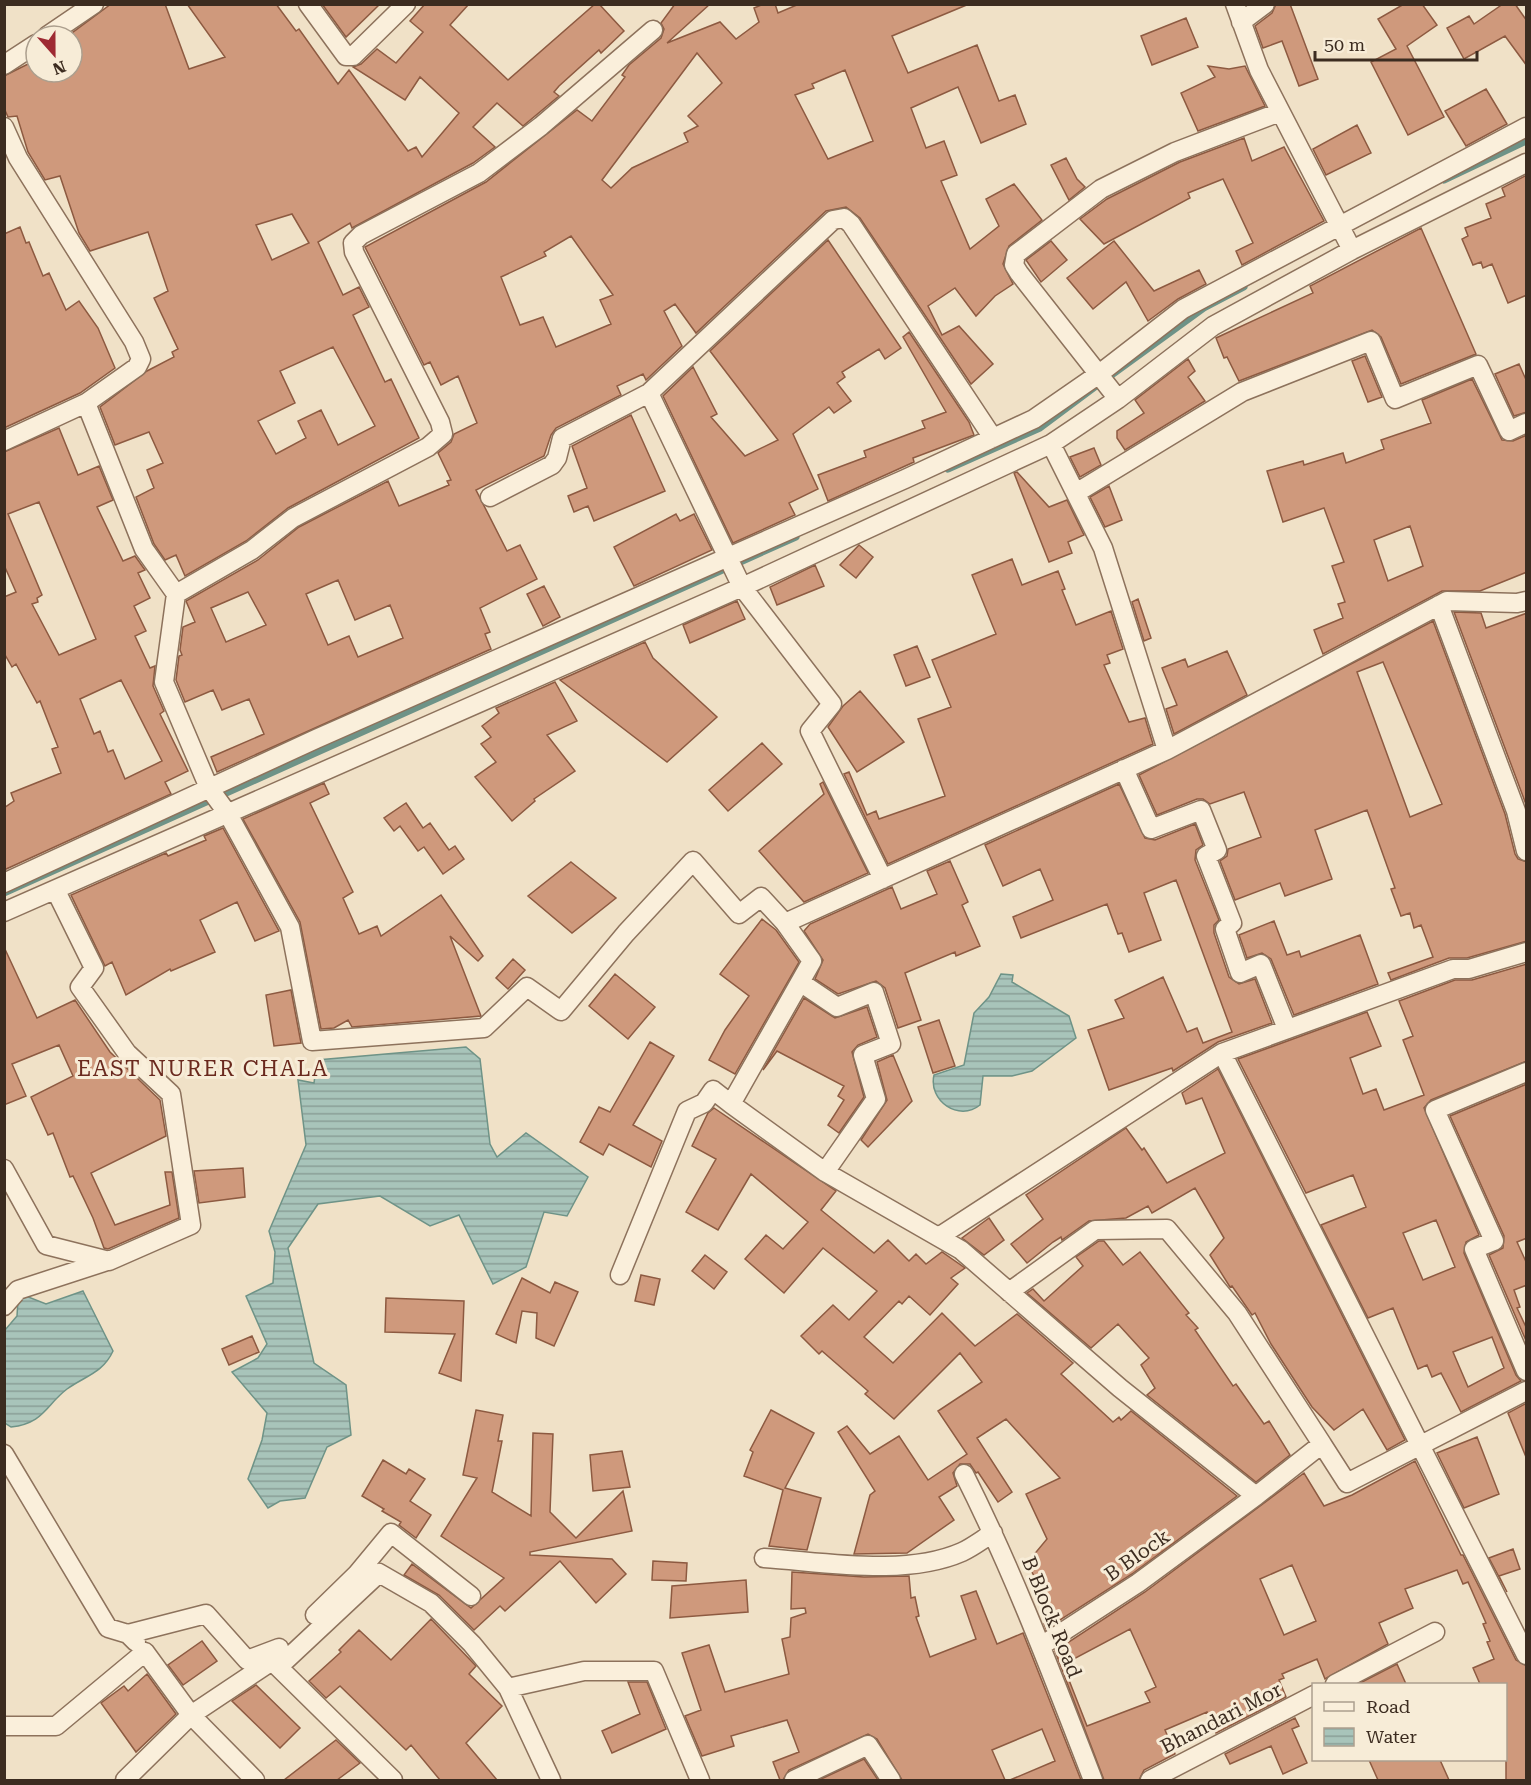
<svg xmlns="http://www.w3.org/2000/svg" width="1531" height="1785" viewBox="0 0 1531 1785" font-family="'Roboto Serif',serif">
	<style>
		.water { fill: url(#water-rules); stroke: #6e9387; stroke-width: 1.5 }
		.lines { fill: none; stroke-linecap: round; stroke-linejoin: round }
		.stream { stroke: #6e9387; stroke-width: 7 }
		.building { fill: #cf997c; stroke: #8d5a41; stroke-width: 1.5; fill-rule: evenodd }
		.street-casing { stroke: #8d725c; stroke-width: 21 }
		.street { stroke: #faefdb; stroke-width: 18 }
		.labels { text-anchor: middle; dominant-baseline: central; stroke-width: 6; stroke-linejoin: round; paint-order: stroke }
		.street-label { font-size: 20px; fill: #3c2c20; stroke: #f7ecd7 }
		.quarter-label { font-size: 22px; letter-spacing: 1.5px; fill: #6a291e; stroke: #f7ecd7 }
	</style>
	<defs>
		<pattern id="water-rules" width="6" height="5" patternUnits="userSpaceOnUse" patternTransform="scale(1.5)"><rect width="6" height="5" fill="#a8c4ba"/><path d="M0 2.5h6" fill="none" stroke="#8a9f97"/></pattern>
	</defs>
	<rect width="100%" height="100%" fill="#f0e1c7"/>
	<!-- water -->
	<path class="water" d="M1001 974 1013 975 1012 982 1069 1016 1076 1038 1032 1071 1012 1076H983L980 1105C959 1122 928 1101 934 1075L964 1065 974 1013 989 997Z
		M466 1047 480 1059 490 1144 497 1157 526 1133 588 1177 567 1216 544 1212 526 1267 493 1284 459 1215 430 1226 380 1196 318 1204 288 1248 314 1363 346 1385 351 1435 327 1447 305 1498 280 1501 268 1508 248 1479 262 1440 267 1413 232 1372 258 1358 267 1344 246 1296 273 1283 275 1252 269 1231 306 1145 298 1080 314 1083 317 1060Z
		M83 1291 113 1351C103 1373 85 1376 67 1389 45 1406 44 1423 11 1427L5 1423V1330L17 1316 18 1300 26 1296 46 1304Z"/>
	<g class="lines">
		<!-- stream -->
		<path class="stream" d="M1444 180 1526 141
			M1109 377 1204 308 1244 287
			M948 469 1040 428 1095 387
			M4 893 796 537"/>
	</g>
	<!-- building -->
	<path class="building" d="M111 4H165L189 69 225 57 187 4H276L296 31 299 29 338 84 349 70 408 151 416 147 422 157 459 113 420 77 405 100 353 67 361 64 377 49 396 63 423 32 410 21 425 4H469L450 25 508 80 595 4H599L624 31 601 53 599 50 559 86 554 92 559 96 523 126 497 103 473 127 495 147 473 163 352 228 350 223 318 242 343 295 359 287 369 307 353 315 385 382 391 379 419 438 288 508 246 541 185 576 176 555 165 560 154 544 136 497 154 488 147 470 163 463 149 432 115 445 100 407 147 371 174 357 172 352 178 349 154 298 168 291 148 232 90 251 79 233 60 176 45 180 28 152 17 116 8 117 4 108V76L36 60V72H72V33ZM292 214 309 243 272 260 256 225ZM333 347 375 426 338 445 321 410 298 421 306 438 276 454 258 421 295 403 280 371Z
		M322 4H380L346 37Z
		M675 4H710L667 43 720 22 736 39 759 22 754 8 764 4H775L778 13 799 4H969L892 36 908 73 977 45 999 101 1015 95 1026 124 981 143 958 87 911 108 926 148 944 141 957 175 941 181 970 249 999 226 986 199 1014 184 1042 220 1009 246 1003 264 1013 284 995 296 976 316 955 288 928 306 942 335 959 326 993 364 971 384 860 218 846 207 826 211 696 333 675 304 664 311 682 346 646 380 643 374 617 386 621 395 556 428 551 435 544 456 476 490 507 551 520 545 537 579 480 608 490 632 485 634 491 649 217 772 211 757 264 734 249 699 222 710 213 690 185 702 176 680 179 656 182 655 180 650 183 627 195 622 186 601 258 560 299 527 388 481 399 506 449 485 447 481 451 480 438 453 451 442 454 434 477 423 458 376 441 385 430 362 424 365 365 247 486 182 577 110 592 121 625 77 622 75 629 65 661 38 664 29 661 23ZM697 53 722 83 688 116 698 126 684 133 688 142 632 168 611 188 602 180ZM845 70 873 141 828 159 795 95 814 88 812 84ZM571 236 613 295 600 300 611 324 556 347 543 317 520 325 501 277 546 256 544 252ZM338 580 355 620 390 605 403 638 358 657 349 636 328 645 306 594ZM248 592 266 625 226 642 211 608Z
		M1276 4H1290L1318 79 1299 86 1282 41 1263 48 1255 26 1272 13Z
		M1404 4H1422L1437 25 1407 46 1444 117 1408 135 1371 62 1396 49 1378 19Z
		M1503 4H1515L1527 21V66L1505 36 1464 59 1447 28 1469 16 1474 24Z
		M1186 18 1198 47 1152 65 1141 36Z
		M1208 66 1229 69 1245 66 1265 106 1198 131 1181 93 1215 77Z
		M1486 89 1507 124 1466 146 1445 111Z
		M1357 125 1371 153 1326 175 1313 149Z
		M1244 138 1252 161 1284 147 1324 221 1242 265 1236 251 1253 243 1223 179 1188 193 1190 198 1104 244 1080 219 1107 199 1180 162Z
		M1066 158 1077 179 1085 187 1069 200 1051 165Z
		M1527 175V295L1508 303 1492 264 1483 268 1481 262 1473 265 1462 239 1468 236 1465 228 1491 218 1486 204 1505 196 1502 188Z
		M20 227 26 243 29 242 43 276 49 273 66 310 79 301 98 328 115 368 80 393 4 428V234Z
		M1421 228 1476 354 1401 384 1381 337 1372 330 1239 381 1227 357 1224 358 1216 338 1313 293 1310 286Z
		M828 240 901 348 885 359 879 349 842 372 845 377 837 383 851 401 834 413 829 407 793 434 818 489 789 503 795 515 733 543 663 396 693 367 717 414 711 417 745 456 778 440 710 351Z
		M1051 241 1067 260 1041 282 1026 260Z
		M1114 241 1154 291 1199 270 1206 284 1178 299 1148 321 1126 282 1093 309 1067 278Z
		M909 332 969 422 974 435 913 458 914 462 828 501 818 475 866 457 864 451 925 428 922 421 946 412 903 337Z
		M1365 356 1382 397 1368 402 1352 361Z
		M1188 359 1195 371 1188 377 1205 401 1125 450 1117 438V431L1144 413 1135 400Z
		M1519 364 1527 382V412L1514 416 1495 374Z
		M1472 379 1502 440 1513 441 1527 435V572L1480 591H1442L1323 654 1314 630 1343 618 1338 604 1345 602 1332 566 1344 562 1324 508 1283 522 1267 471 1303 461 1304 465 1343 453 1346 463 1384 449 1381 440 1431 423 1422 400ZM1410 526 1423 566 1388 581 1374 540Z
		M631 415 665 491 594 521 588 506 574 512 568 496 587 488 572 446Z
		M59 428 78 475 99 466 113 500 97 507 123 561 135 556 145 570 138 573 150 598 134 606 146 631 135 636 150 668 155 666 153 686 164 711 160 714 188 771 165 782 171 794 4 870V808L14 801 11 793 61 773 52 749 58 747 40 701 37 703 16 664 12 667 4 653V597L16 592 4 565V452ZM39 502 96 639 59 655 32 604 38 602 37 598 42 595 8 514ZM121 680 162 761 125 779 113 750 108 752 100 731 94 734 80 699Z
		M1094 448 1101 465 1080 477 1070 457Z
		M1017 472 1049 507 1067 500 1084 535 1068 542 1072 553 1049 562 1014 473Z
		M1109 486 1122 520 1105 527 1090 497Z
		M676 514 680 521 694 514 712 550 634 586 614 547Z
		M859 545 873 557 856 578 840 565Z
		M1012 559 1022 585 1058 571 1065 589 1062 590 1076 625 1111 611 1123 649 1107 655 1110 663 1104 665 1129 722 1145 718 1153 744 888 864 844 774 849 772 867 815 876 811 879 819 945 796 918 719 951 707 932 660 996 634 972 575Z
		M815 565 824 586 777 605 770 587Z
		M544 586 560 617 543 626 527 594Z
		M1138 599 1151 638 1144 641 1132 602Z
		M737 601 745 619 690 643 683 625Z
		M1454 612 1481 613 1486 628 1527 613V807Z
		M1433 621 1505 814 1515 854 1518 859 1527 862V941L1467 958H1449L1391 980 1388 973 1433 957 1421 925 1414 928 1410 913 1401 916 1391 889 1395 888 1367 810 1315 830 1332 879 1285 896 1280 883 1235 900 1220 861 1227 856 1228 849 1261 837 1244 792 1210 804 1203 799H1197L1157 815 1139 775ZM1383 662 1442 804 1410 817 1357 672Z
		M645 642 653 658 717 717 667 762 560 680Z
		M917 646 930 677 906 686 894 655Z
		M1227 651 1247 695 1174 734 1166 709 1177 705 1162 668 1185 659 1188 667Z
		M555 682 577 721 547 735 575 771 534 799 535 801 512 821 475 777 496 762 481 744 491 737 482 726 499 713 496 708Z
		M860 691 904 742 857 772 828 727 843 706Z
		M762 743 782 764 728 811 709 790Z
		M823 782 868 873 804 902 759 851 824 794 820 784Z
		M324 783 329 794 310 803 353 892 343 898 359 934 377 926 381 936 441 895 483 956 478 961 450 936 481 1016 352 1027 348 1020 334 1028 321 1029 300 922 243 819Z
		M1119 784 1145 838 1155 840 1195 824 1203 845 1196 850 1195 860 1219 920 1214 925V933L1229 977 1239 984 1255 979 1272 1023 1218 1042 1173 1071 1172 1068 1109 1090 1088 1030 1124 1018 1115 1000 1163 977 1187 1032 1197 1028 1203 1043 1232 1032 1176 880 1144 893 1161 940 1129 952 1122 933 1118 934 1107 904 1021 938 1013 917 1053 900 1040 869 1003 886 985 845Z
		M406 803 423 828 430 823 449 850 455 846 464 859 443 874 424 847 418 851 400 826 394 831 384 818Z
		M223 828 279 931 255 941 237 902 200 920 215 952 171 971 170 969 126 995 112 962 105 966 71 895 166 853 168 856 206 840 204 836Z
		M950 861 968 902 962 905 980 946 956 956 955 952 905 973 921 1020 898 1028 885 988 876 981 838 994 815 979 823 960 804 931 810 924 892 887 901 909 937 894 927 871Z
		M571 862 616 898 572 933 528 896Z
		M762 919 776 930 799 962 735 1074 709 1060 725 1030 749 996 720 974Z
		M1274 921 1287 955 1299 951 1301 957 1360 935 1378 984 1294 1015 1271 959 1262 953 1247 958 1239 935Z
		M4 947 37 1018 75 1000 110 1052 160 1100 166 1136 91 1173 115 1225 170 1205 165 1172H172L179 1218 108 1249 104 1248 93 1218 73 1176 70 1177 53 1133 48 1135 31 1097 73 1076 59 1045 12 1064 26 1096 4 1105Z
		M513 959 525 970 508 989 496 978Z
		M1527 964V1061L1431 1100 1424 1108 1479 1235 1466 1242 1464 1253 1516 1375 1521 1381 1461 1412 1441 1373 1432 1377 1427 1365 1418 1369 1393 1308 1368 1318 1321 1225 1366 1207 1353 1175 1306 1193 1238 1059 1367 1012 1381 1046 1350 1058 1363 1094 1376 1089 1384 1110 1424 1095 1403 1040 1413 1036 1399 1001 1455 980H1472ZM1436 1220 1455 1267 1423 1280 1403 1233ZM1492 1337 1504 1368 1468 1387 1453 1352Z
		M615 974 655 1007 628 1039 589 1006Z
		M291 990 301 1043 274 1046 266 995Z
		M804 998 835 1018 867 1007 877 1037 858 1045 852 1052 864 1097 839 1133 828 1125 844 1100 838 1096 844 1086 777 1051 763 1070Z
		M939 1020 955 1066 933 1073 918 1027Z
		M650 1042 674 1056 633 1125 662 1141 651 1167 609 1144 603 1155 580 1142 599 1107 610 1112Z
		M893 1055 912 1101 868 1147 861 1140 887 1100 877 1062Z
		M1218 1069 1405 1440 1387 1450 1363 1409 1334 1430 1312 1407 1271 1344 1255 1313 1252 1315 1232 1286 1230 1287 1210 1255 1224 1238 1195 1188 1152 1213 1148 1206 1126 1218 1089 1221 1062 1240 1061 1237 1053 1242 1027 1263 1011 1244 1043 1219 1026 1195 1126 1128 1142 1150 1144 1148 1167 1183 1225 1153 1202 1098 1186 1104 1182 1093Z
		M1527 1084V1238L1517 1242 1527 1264V1285L1514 1290 1520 1307 1517 1308 1527 1329V1343L1489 1255 1503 1248 1504 1236 1450 1116Z
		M714 1108 836 1191 821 1210 874 1253 888 1240 909 1261 916 1254 926 1264 942 1252 965 1268 951 1278 958 1284 930 1315 909 1296 902 1304 899 1301 864 1337 893 1363 942 1313 975 1346 1017 1314 1073 1363 1061 1374 1113 1422 1119 1417 1121 1420 1131 1411 1237 1496 1132 1574 1046 1629 1044 1624 1057 1618 1027 1563 1047 1539 1026 1494 1060 1478 1006 1419 977 1438 1012 1492 998 1502 978 1472 976 1473 970 1464H960L953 1473 957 1486 939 1497 954 1520 907 1553 854 1554 870 1495 875 1491 838 1432 847 1426 870 1454 899 1436 928 1480 967 1454 938 1411 982 1382 960 1353 894 1419 865 1394 868 1391 822 1351 819 1354 801 1336 833 1305 849 1320 877 1291 823 1248 784 1293 745 1259 766 1235 783 1249 808 1222 751 1174 718 1230 686 1212 716 1159 692 1146 708 1113Z
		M243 1168 245 1197 199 1203 194 1171Z
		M989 1218 1004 1240 984 1255 962 1238Z
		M1099 1241H1104L1123 1265 1140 1252 1189 1313 1186 1315 1198 1328 1195 1330 1233 1386 1236 1384 1264 1424 1269 1421 1290 1455 1256 1482 1147 1395 1155 1388 1141 1365 1149 1358 1118 1324 1091 1348 1027 1293 1033 1289 1044 1301 1083 1266 1076 1257Z
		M705 1255 727 1272 714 1289 692 1271Z
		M641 1275 660 1279 654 1305 635 1301Z
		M522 1278 550 1293 555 1282 578 1292 554 1346 536 1338 537 1313 522 1311 516 1343 496 1334Z
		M386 1298 464 1301 461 1381 439 1373 455 1334 385 1332Z
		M252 1336 259 1352 229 1365 222 1349Z
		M1527 1403V1457H1526L1508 1413Z
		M476 1410 503 1415 498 1441H502L492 1492 531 1516 533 1433 553 1434 550 1512 576 1538 623 1491 632 1531 530 1552V1555L612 1559 626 1574 596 1603 560 1561 505 1611 500 1606 474 1630 439 1595 404 1575 412 1564 471 1608 504 1578 441 1536 477 1478 463 1475Z
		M771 1410 814 1433 785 1488 821 1498 807 1550 769 1546 783 1490 744 1476 753 1452 750 1450Z
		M1477 1437 1499 1494 1464 1508 1437 1453Z
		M622 1451 630 1487 593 1491 590 1455Z
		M383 1460 406 1474 409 1469 425 1479 410 1501 431 1515 416 1538 399 1525 401 1522 382 1511 384 1509 362 1496Z
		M1415 1461 1461 1555H1463L1516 1660 1527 1666V1780H1506V1684H1480L1473 1668 1494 1659 1487 1642 1490 1641 1483 1624 1486 1623 1468 1582 1463 1584 1457 1570 1405 1589 1413 1608 1379 1623 1388 1644 1325 1679 1317 1659 1282 1674 1284 1678 1279 1680 1286 1697 1216 1733 1207 1712 1165 1730 1175 1754 1144 1770 1139 1780H1104L1055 1651 1145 1592 1304 1473 1324 1506 1352 1495ZM1292 1565 1316 1621 1284 1635 1260 1579ZM1130 1629 1156 1687 1145 1692 1150 1702 1087 1726 1067 1675 1071 1674 1066 1663Z
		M1513 1549 1520 1569 1499 1576 1507 1592 1489 1558Z
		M653 1561 687 1563 686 1581 652 1580Z
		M792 1572 864 1577 909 1576 911 1598 915 1597 919 1616 916 1617 930 1657 976 1639 961 1596 976 1591 997 1644 1023 1633 1081 1780H1010L1055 1761 1042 1729 992 1750 1005 1780H902L877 1739 868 1734 789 1770 783 1780H780L773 1762 799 1752 787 1720 731 1736 734 1746 702 1756 685 1716 701 1710 682 1653 709 1645 725 1692 789 1674 782 1639 790 1637 791 1618 806 1613 805 1608 791 1609Z
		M746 1580 748 1612 670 1618 672 1586Z
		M431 1619 476 1666 469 1674 502 1706 466 1743 497 1780H440L411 1745 406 1750 340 1686 326 1698 309 1681 341 1652 339 1650 359 1630 391 1660Z
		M202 1641 217 1661 183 1685 168 1665Z
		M1397 1664 1406 1684H1358Z
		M147 1674 176 1714 136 1752 101 1703 124 1686 128 1691Z
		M628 1682H647L666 1729 612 1753 602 1731 640 1714Z
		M256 1685 300 1728 280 1748 232 1701Z
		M1295 1718 1299 1726 1292 1729 1307 1763 1283 1774 1271 1746 1230 1764 1225 1754Z
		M336 1740 360 1763 337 1780H284Z
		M864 1759 878 1780H819Z
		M1369 1760H1440L1449 1780H1378Z"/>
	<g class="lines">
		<defs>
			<path id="street" d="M308 4 346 56H353L406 4
				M1235 4 1259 70 1352 250
				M1241 22 1265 4
				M47 36 94 4
				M4 65 36 44
				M4 127 18 158 134 342 141 359 137 367 86 403
				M1118 399 1019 273 1014 265 1016 254 1101 189 1175 152 1280 112
				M4 441 86 403 144 549 176 594 164 682 209 788 228 814 290 927 312 1041 484 1028 527 987 561 1011 626 933 693 861 739 914 761 897 785 923
				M1051 444 1103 548 1167 750
				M1076 493 1242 392 1371 341 1395 399 1478 365 1509 431 1526 423
				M490 497 552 465 557 458 562 438 649 393
				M176 594 252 550 293 518 428 447 443 434 440 422 354 252 353 243 361 235 479 173 541 126 653 30
				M1526 601 1517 603 1447 601 1167 750 785 923 812 961 731 1104 825 1172 961 1250 1120 1388 1256 1496 1322 1444 1347 1483 1526 1391
				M1439 605 1516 811 1526 851
				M1124 769 1151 829 1201 810 1217 850 1206 856 1232 923 1225 929 1240 973 1261 964 1287 1029
				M883 879 810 731 832 704 742 587 649 393 833 220 844 218 851 224 993 438
				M4 883 316 739 905 479 1034 419 1099 374 1183 309 1526 127
				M4 912 742 587 1051 444 1118 399 1213 326 1352 250 1526 163
				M1526 952 1469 969H1453L1222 1053 1526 1655
				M800 982 837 1007 874 992 891 1044 863 1055 876 1099 825 1172
				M1526 1072 1435 1110 1494 1241 1474 1249 1526 1371
				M4 1169 46 1245 109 1261 191 1225 171 1094 127 1053 80 987 94 968 56 891
				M940 1236 1222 1053
				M620 1275 687 1111 704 1103 713 1090 731 1104
				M1009 1292 1095 1230 1167 1229 1237 1313 1322 1444
				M4 1306 18 1290 107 1261
				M4 1454 108 1628 128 1634 136 1642
				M964 1474C1014 1573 1053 1677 1093 1780
				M764 1558C825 1562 905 1577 962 1552 973 1547 983 1539 993 1533
				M315 1615 357 1574 391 1533 471 1596
				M128 1634 206 1614 247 1660 279 1648
				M1041 1646 1138 1583 1256 1496
				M272 1661 393 1780
				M1335 1684 1435 1632
				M508 1688 551 1780
				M4 1726H56L145 1652 191 1715 255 1780
				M125 1780 191 1715 272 1661 286 1660 379 1573 431 1603 472 1644 508 1688 584 1671H654L700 1780
				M794 1780 868 1745 891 1780
				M1150 1780 1314 1695"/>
		</defs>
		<!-- street casing -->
		<use href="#street" class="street-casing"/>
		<!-- street -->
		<use href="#street" class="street"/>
	</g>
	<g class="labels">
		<!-- street labels -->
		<g class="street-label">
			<text transform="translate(1137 1555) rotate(-35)">B Block</text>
			<text transform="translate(1052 1617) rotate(68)">B Block Road</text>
			<text transform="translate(1221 1718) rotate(-27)">Bhandari Mor</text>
		</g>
		<!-- quarter labels -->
		<g class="quarter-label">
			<text x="203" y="1068">EAST NURER CHALA</text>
		</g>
	</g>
	<!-- border -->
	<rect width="1531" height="1785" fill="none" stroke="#3c2c20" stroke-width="12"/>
	<!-- legend -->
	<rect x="1312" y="1683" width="195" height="78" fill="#f7ecd7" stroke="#ac9f8e" stroke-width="1.5"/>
	<rect x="1324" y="1702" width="30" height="9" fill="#faefdb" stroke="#ac9f8e" stroke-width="1.5"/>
	<text x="1366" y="1713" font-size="18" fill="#3c2c20">Road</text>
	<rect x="1324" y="1728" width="30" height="18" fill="url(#water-rules)" stroke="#ac9f8e" stroke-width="1.5"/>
	<text x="1366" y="1743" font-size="18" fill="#3c2c20">Water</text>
	<!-- north arrow -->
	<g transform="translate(54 54) rotate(159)"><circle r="28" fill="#f7ecd7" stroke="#ac9f8e" stroke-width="1.5"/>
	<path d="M0-4.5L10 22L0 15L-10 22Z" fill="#9e2a32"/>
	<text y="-9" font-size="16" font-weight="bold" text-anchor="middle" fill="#3c2c20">N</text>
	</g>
	<!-- scale -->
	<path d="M1315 51v9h162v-9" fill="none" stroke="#3c2c20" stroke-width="3"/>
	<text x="1324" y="51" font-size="18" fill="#3c2c20" stroke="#f7ecd7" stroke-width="4.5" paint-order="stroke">50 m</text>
</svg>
